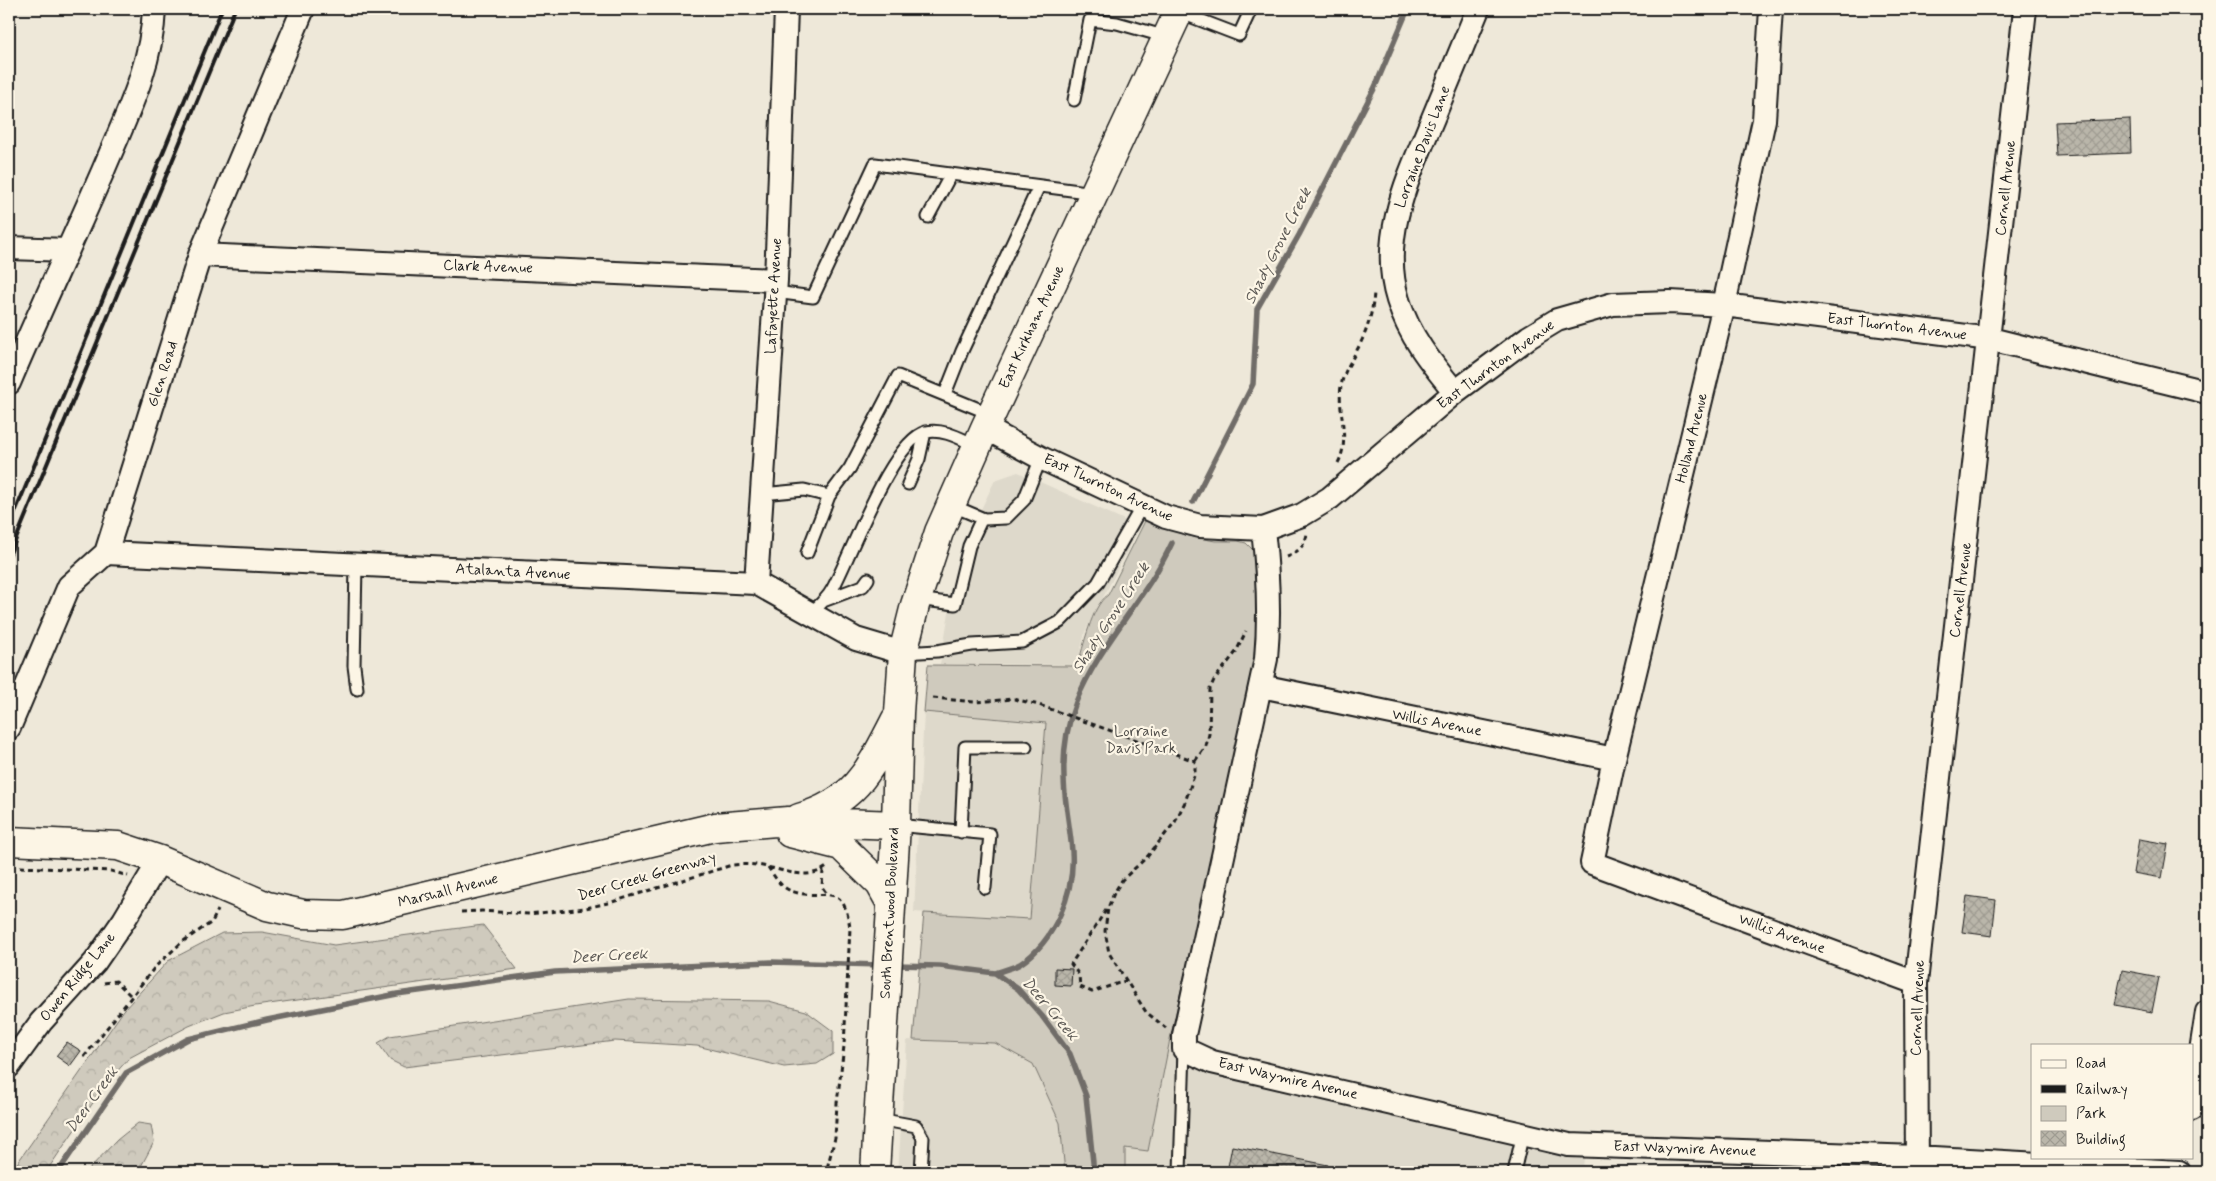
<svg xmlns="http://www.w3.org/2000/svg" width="2216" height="1181" viewBox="0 0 2216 1181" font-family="Mynerve,sans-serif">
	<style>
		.built { fill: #ded9cb }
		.forest { fill: url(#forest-crowns); stroke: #76736c }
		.park { fill: #cfcabd; stroke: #76736c }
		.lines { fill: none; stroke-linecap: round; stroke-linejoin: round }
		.stream { stroke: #6f6c67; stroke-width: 5.5 }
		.building { fill: url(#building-cross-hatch); stroke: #1c1c1c }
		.lane-casing { stroke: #1c1c1c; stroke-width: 15 }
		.street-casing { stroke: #1c1c1c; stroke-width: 26 }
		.secondary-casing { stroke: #1c1c1c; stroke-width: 31 }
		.path { stroke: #1c1c1c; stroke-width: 3; stroke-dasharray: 5 4; stroke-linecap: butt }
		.lane { stroke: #fcf5e5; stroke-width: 11 }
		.street { stroke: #fcf5e5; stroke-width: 22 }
		.secondary { stroke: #fcf5e5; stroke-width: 28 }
		.rail { stroke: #1c1c1c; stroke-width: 4 }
		.labels { text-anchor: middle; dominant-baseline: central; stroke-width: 4.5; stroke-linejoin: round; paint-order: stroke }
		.street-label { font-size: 15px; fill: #1c1c1c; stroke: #fcf5e5 }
		.park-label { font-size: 15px; fill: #52504c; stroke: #fcf5e5 }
		.water-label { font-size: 16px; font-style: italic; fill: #5b5854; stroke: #fcf5e5 }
	</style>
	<defs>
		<pattern id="forest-crowns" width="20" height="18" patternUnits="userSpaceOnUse" patternTransform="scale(1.25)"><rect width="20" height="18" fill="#cfcabd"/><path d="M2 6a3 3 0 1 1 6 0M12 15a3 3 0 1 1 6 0" fill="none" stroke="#b1ada2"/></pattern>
		<pattern id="building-cross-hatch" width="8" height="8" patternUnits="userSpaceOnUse" patternTransform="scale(1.25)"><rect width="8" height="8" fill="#bab6aa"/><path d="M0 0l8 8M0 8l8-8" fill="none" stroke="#9f9c92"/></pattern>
	</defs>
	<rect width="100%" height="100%" fill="#eee8d9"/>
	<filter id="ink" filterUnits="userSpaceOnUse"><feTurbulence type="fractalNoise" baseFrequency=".02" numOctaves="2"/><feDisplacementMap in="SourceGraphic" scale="10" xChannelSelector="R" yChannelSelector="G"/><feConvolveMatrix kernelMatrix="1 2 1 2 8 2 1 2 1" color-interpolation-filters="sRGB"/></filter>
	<g filter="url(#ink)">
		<!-- built -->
		<path class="built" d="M1018 472 1140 527 1085 632 1077 665 940 664 954 584 975 522 995 480Z
			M924 712 1046 722 1030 920 914 912Z
			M1171 1034 1177 1052 1191 1066 1206 1073 1584 1155 1583 1172H1125V1148L1148 1151Z
			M907 1040 995 1043 1033 1064 1060 1123 1065 1172H898Z"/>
		<!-- forest -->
		<path class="forest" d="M483 925 517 969 255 1006 224 1012 189 1026 129 1058 105 1085 46 1172H11L124 1010 168 961 222 933 262 932 334 945Z
			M629 999 769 1001 806 1011 833 1031V1054L817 1064 784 1067 697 1046 615 1041 404 1067 390 1060 378 1043 390 1036Z
			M138 1123 151 1125 154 1142 138 1172H86L117 1140Z"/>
		<!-- park -->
		<path class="park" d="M1146 519 1184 535 1215 541H1238L1246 543 1253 550 1260 621 1254 670 1170 1039 1148 1151 1125 1148V1172H1065L1060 1123 1033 1064 995 1043 913 1040 924 913 1030 919 1046 723 924 712 928 665 1077 666C1084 647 1091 606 1108 595Z"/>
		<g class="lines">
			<!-- stream -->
			<path class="stream" d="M1193 502 1253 384 1257 309 1299 235 1375 87 1408 9
				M895 965 940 966 995 973 1018 989 1042 1016 1070 1054 1086 1096 1094 1172
				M995 973C1003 970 1013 968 1020 964 1055 941 1075 892 1072 851 1070 826 1064 801 1064 776 1063 751 1067 725 1076 702 1099 644 1146 599 1172 543
				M58 1172 126 1073 188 1039 267 1020 397 994 555 972 771 962 881 965"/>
		</g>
		<!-- building -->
		<path class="building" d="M2130 119 2131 153 2057 156 2055 122Z
			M2139 839 2168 844 2162 878 2133 873Z
			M1967 896 1996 900 1992 936 1962 932Z
			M1055 968 1072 969 1071 986 1055 985Z
			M2122 970 2159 977 2152 1012 2115 1005Z
			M67 1042 81 1051 70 1066 56 1056Z
			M1232 1146 1328 1165 1327 1172H1227Z"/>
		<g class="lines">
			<defs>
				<path id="lane" d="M1179 12 1239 35 1251 9
					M1074 100 1090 20 1117 23 1167 37
					M928 217 951 174
					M775 292 813 297 875 164 1094 193
					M945 394 962 351 1039 186
					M908 484 919 459 925 432
					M762 494 804 490 829 496 850 468 898 376 991 414
					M951 505 984 519 1006 518 1024 500 1041 458
					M807 553 829 496
					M356 565 354 666 357 689
					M917 599 955 604 969 546 982 518
					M823 601 863 586 868 579
					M810 613C819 606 828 598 833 588 851 555 892 440 926 432 943 428 961 439 977 446
					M903 653 937 651 972 645 1022 642 1060 622 1098 583 1142 506
					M896 825 990 834 985 888
					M961 832 965 747H1026
					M879 1119 916 1126 923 1138 921 1172
					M1180 1172 1184 1049
					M1514 1172 1523 1133"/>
				<path id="street" d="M1771 9 1764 120 1724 305 1614 759 1592 863 1916 983
					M9 248 68 250
					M200 255 776 280
					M9 383C39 312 72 242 103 171 125 118 152 67 154 9
					M1455 392C1431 363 1409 336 1398 300 1378 237 1410 174 1433 118 1448 81 1463 45 1478 9
					M985 428 1041 458 1166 517 1200 526 1263 529 1302 515 1330 498 1455 392 1529 337 1557 320 1613 304 1670 302 1724 305 1990 339 2207 392
					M1263 529C1268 573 1270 615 1266 659L1184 1035V1049L1212 1062 1569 1145 1917 1157 2179 1172
					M106 553 756 583 856 639 903 653
					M756 583 776 280 786 9
					M1261 686 1614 759
					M9 728 69 586 106 553 200 255 303 9
					M9 1066 41 1022 95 962 124 920 160 860
					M2192 1109 2207 1012
					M1917 1172 1916 983 2025 9"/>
				<path id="secondary" d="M799 818C857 801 870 769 896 719
					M790 833 841 846 880 884 890 902
					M9 841 118 846 160 860 267 906 303 914 343 915 715 827 788 821 896 825
					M875 1172 896 825 899 713 903 653 915 605 939 532 985 428 1180 9"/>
			</defs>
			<!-- lane casing -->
			<use href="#lane" class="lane-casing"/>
			<!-- street casing -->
			<use href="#street" class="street-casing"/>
			<!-- secondary casing -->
			<use href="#secondary" class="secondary-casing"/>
			<!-- path -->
			<path class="path" d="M1338 463C1351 438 1337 412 1341 386 1344 369 1355 356 1362 340 1369 325 1373 309 1374 292
				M1286 557C1297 553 1305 546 1307 534
				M933 698 975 702 1014 699 1039 705 1195 761V773L1185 802 1175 822 1147 857 1122 880 1114 893 1108 908 1105 931 1109 953 1146 1012 1166 1028
				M1195 761 1206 746 1209 734 1210 689 1214 680 1236 652 1246 631
				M20 867 111 871 128 876
				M768 867C774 876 780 886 789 890 821 904 843 876 850 928L844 1046 837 1103 835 1138 826 1172
				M823 870 822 887 827 894
				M1106 910 1071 964 1079 975 1080 987 1092 992 1128 980
				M461 912 482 911 529 914 586 908 612 902 732 865C744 864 755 864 767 867 787 871 809 881 828 866
				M104 983 116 981 132 997
				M84 1057 155 967 182 942 212 922 218 910"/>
			<!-- lane -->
			<use href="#lane" class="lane"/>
			<!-- street -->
			<use href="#street" class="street"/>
			<!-- secondary -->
			<use href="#secondary" class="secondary"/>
			<!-- rail -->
			<path class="rail" d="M9 527 222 9
				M9 556 235 9"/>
		</g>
	</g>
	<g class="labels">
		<!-- street labels -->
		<g class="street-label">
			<text transform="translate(1423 147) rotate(-69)">Lorraine Davis Lane</text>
			<text transform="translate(2006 188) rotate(-84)">Cornell Avenue</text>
			<text transform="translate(488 267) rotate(2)">Clark Avenue</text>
			<text transform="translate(774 296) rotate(-87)">Lafayette Avenue</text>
			<text transform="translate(1032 327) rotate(-65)">East Kirkham Avenue</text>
			<text transform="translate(1897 327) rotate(7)">East Thornton Avenue</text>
			<text transform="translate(1496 365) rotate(-36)">East Thornton Avenue</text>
			<text transform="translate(163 374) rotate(-72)">Glen Road</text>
			<text transform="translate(1692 438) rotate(-76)">Holland Avenue</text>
			<text transform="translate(1108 488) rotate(25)">East Thornton Avenue</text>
			<text transform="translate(513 572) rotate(3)">Atalanta Avenue</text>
			<text transform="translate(1961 590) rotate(-83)">Cornell Avenue</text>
			<text transform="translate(1437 723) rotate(11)">Willis Avenue</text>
			<text transform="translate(647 877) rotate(-16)">Deer Creek Greenway</text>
			<text transform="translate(448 891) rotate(-14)">Marshall Avenue</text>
			<text transform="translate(890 913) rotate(-87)">South Brentwood Boulevard</text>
			<text transform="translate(1782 934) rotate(20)">Willis Avenue</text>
			<text transform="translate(78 977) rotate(-51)">Owen Ridge Lane</text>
			<text transform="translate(1918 1008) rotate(-88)">Cornell Avenue</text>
			<text transform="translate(1288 1079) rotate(13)">East Waymire Avenue</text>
			<text transform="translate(1685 1149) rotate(2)">East Waymire Avenue</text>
		</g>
		<!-- park labels -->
		<g class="park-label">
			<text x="1141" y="732">Lorraine<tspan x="1141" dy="17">Davis Park</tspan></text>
		</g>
		<!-- water labels -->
		<g class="water-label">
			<text transform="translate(1278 246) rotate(-63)">Shady Grove Creek</text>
			<text transform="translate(1111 618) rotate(-57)">Shady Grove Creek</text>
			<text transform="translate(609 956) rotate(-3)">Deer Creek</text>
			<text transform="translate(1050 1009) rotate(50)">Deer Creek</text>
			<text transform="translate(92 1100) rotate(-54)">Deer Creek</text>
		</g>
	</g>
	<!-- margin -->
	<rect width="2216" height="1181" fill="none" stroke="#fcf5e5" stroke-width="30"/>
	<rect x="15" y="15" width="2186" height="1151" fill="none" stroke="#1c1c1c" stroke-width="2" filter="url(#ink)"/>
	<!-- legend -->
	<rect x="2031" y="1044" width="162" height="115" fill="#fcf5e5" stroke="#a29e95"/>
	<rect x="2041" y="1060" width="25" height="8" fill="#fcf5e5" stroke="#a29e95"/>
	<text x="2076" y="1068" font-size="15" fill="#1c1c1c">Road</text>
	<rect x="2041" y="1085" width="25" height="8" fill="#1c1c1c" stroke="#a29e95"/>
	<text x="2076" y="1094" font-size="15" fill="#1c1c1c">Railway</text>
	<rect x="2041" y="1106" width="25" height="15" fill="#cfcabd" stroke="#a29e95"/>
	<text x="2076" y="1118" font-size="15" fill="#1c1c1c">Park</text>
	<rect x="2041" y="1131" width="25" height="15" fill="url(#building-cross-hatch)" stroke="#a29e95"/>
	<text x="2076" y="1144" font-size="15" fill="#1c1c1c">Building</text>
</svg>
